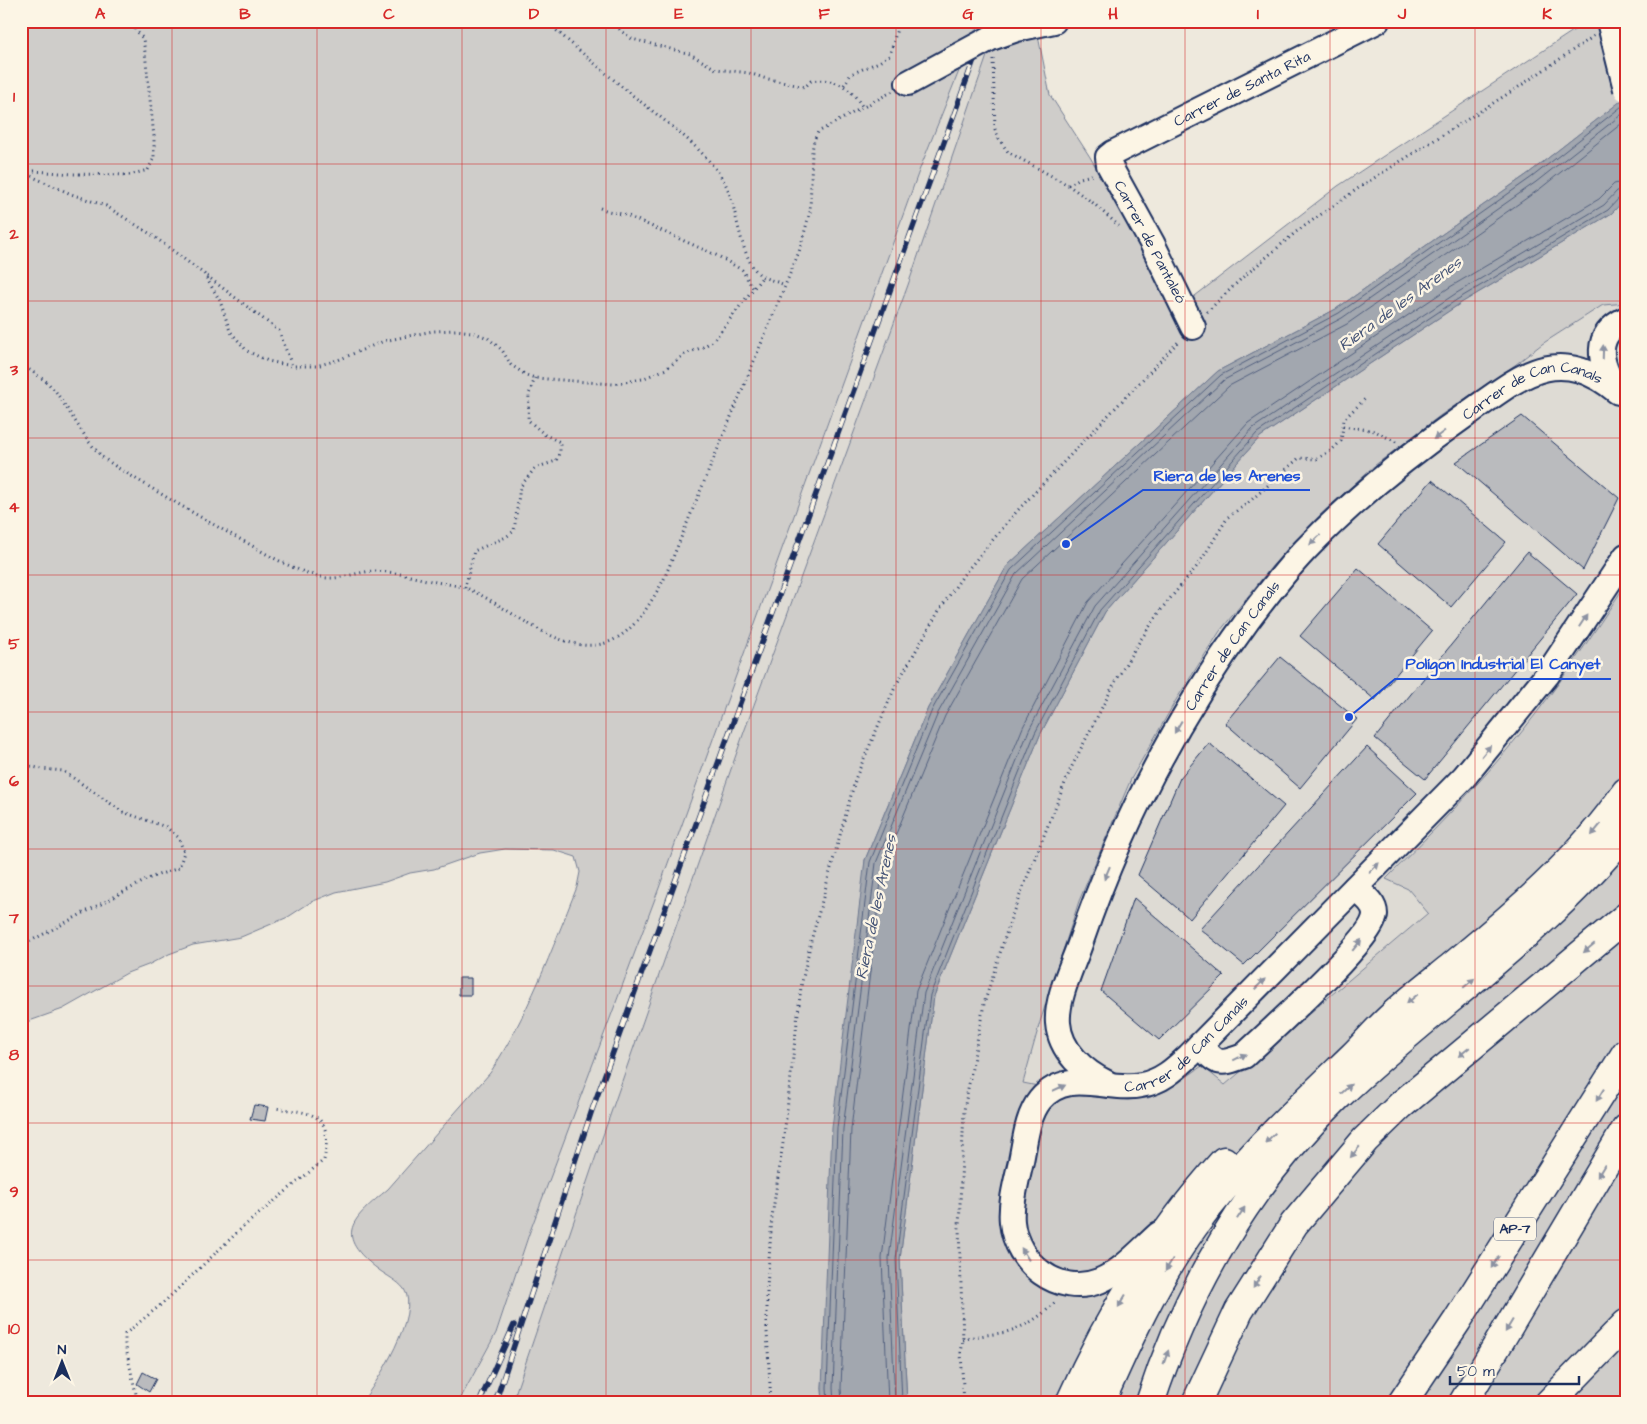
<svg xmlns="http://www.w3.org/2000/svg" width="1647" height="1424" viewBox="0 0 1647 1424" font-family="'Architects Daughter',sans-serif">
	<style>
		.built { fill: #dedbd4 }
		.green { fill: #cfcdca; stroke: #757e94 }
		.water { fill: #a2a7af; stroke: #6c778f }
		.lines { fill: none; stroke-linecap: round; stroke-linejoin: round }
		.shore { stroke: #515f7e; stroke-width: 1 }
		.building { fill: #babbbe; stroke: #1b2f5e }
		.minor-casing { stroke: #1b2f5e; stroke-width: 28 }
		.major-casing { stroke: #1b2f5e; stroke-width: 31 }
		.highway-casing { stroke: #1b2f5e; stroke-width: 31 }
		.path { stroke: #1b2f5e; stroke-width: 3; stroke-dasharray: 1 4; stroke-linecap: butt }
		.minor { stroke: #fcf5e5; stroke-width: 24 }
		.major { stroke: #fcf5e5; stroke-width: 28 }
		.highway { stroke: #fcf5e5; stroke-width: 28 }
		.rail-casing { stroke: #1b2f5e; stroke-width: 5.5 }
		.rail { stroke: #fcf5e5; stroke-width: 4; stroke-dasharray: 11; stroke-linecap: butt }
		.minor-bridge-casing { stroke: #1b2f5e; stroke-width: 28; stroke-linecap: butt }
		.minor-bridge { stroke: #fcf5e5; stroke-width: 24 }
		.oneway { fill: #8c92a2 }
		.grid { fill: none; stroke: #d62828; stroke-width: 1; stroke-opacity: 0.55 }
		.labels { text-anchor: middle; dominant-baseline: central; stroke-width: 5; stroke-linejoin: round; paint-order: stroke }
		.shield { fill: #fcf5e5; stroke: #5e6a86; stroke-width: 1 }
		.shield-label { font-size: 14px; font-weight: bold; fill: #1b2f5e }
		.street-label { font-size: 15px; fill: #1b2f5e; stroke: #fcf5e5 }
		.water-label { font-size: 16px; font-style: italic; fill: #445376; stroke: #fcf5e5 }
		.leader { fill: none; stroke: #1d4ed8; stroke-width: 2 }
		.callout-dot { fill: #1d4ed8; stroke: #fcf5e5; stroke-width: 2 }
		.callout-label { font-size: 16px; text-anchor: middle; font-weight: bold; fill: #1d4ed8; stroke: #fcf5e5; stroke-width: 5; stroke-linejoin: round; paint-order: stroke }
		.neatline { fill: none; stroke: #d62828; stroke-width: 2 }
		.grid-label { font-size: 16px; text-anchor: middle; font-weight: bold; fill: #d62828 }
	</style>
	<rect width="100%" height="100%" fill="#eee9dd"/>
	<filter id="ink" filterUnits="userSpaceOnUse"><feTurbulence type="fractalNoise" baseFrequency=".02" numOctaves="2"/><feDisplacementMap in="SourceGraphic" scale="10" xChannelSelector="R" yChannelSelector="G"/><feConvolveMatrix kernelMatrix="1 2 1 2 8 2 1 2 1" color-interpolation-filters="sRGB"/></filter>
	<g filter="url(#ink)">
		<!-- built -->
		<path class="built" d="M979 21H999L908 285 744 732 600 1144 512 1403H458L496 1333 529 1234 659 888 919 171Z
			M1626 303V342L1620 348 1622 369 1626 374V584L1568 671 1520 734 1447 817 1386 879 1408 889 1428 913 1225 1085 1202 1067 1168 1090 1148 1098 1128 1100 1093 1097 1023 1083 1040 1022 1079 901 1131 779 1176 700 1220 631 1273 565 1320 515 1374 466 1441 415 1515 365 1542 344 1603 305Z"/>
		<!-- green -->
		<path class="green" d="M21 21H979L919 171 659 888 529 1234 496 1333 458 1403H361C377 1383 421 1313 404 1289 398 1281 387 1276 379 1270 332 1235 352 1219 388 1189L490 1073C529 1013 551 952 577 887L580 872 576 857 554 850 505 849 480 853 434 869 410 873 385 882 336 892 311 902 288 917 241 937 193 945 169 954 148 965 127 973 63 1009 21 1024Z
			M999 21H1035L1050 95 1090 157 1178 309 1338 186 1588 21H1626V97L1529 173 1336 309 1218 371 1007 566 928 708 865 860 822 1388 823 1403H512L600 1144 744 732 908 285Z
			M1626 198V303L1603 305 1542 344 1515 365 1441 415 1374 466 1320 515 1273 565 1220 631 1176 700 1131 779 1079 901 1040 1022 1023 1083 1093 1097 1128 1100 1148 1098 1168 1090 1202 1066 1225 1085 1428 913 1408 889 1386 879C1432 832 1479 785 1520 734 1559 686 1592 635 1626 584V1403H907L900 1259 934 996 1040 735 1105 612 1260 437 1461 303 1612 213Z
			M1626 342V374L1622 369 1620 347Z"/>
		<!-- water -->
		<path class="water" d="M1626 97V198L1612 213 1461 303 1260 437 1105 612 1040 735 934 996 900 1259 907 1403H823L822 1388 832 1128 865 860 928 708 1007 566 1218 371 1336 309 1529 173Z"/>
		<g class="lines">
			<!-- shore -->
			<path class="shore" d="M828 1403 827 1388 837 1128 870 862 932 710 1011 570 1221 375 1339 313 1532 177 1626 103
				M834 1403 833 1388 843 1129 876 863 938 713 1016 574 1224 380 1342 318 1536 182 1626 111
				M842 1403 841 1388 851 1129 883 865 945 716 1022 579 1229 386 1347 324 1541 188 1626 120
				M888 1403 882 1258 916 991 1023 727 1088 602 1248 423 1450 287 1599 199 1614 184 1626 181
				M895 1403 889 1258 924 993 1029 730 1095 606 1253 428 1455 294 1604 205 1617 191 1626 189
				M902 1403 896 1259 930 995 1035 733 1100 610 1257 433 1458 299 1608 210 1621 196 1626 195"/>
		</g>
		<!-- building -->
		<path class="building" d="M1522 416 1619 498 1583 570 1456 462Z
			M1432 480 1506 542 1451 607 1378 544Z
			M1527 552 1577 594 1425 779 1375 738Z
			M1358 568 1432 631 1375 700 1300 636Z
			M1280 657 1357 719 1300 788 1225 723Z
			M1209 743 1284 806 1190 919 1138 875 1180 778Z
			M1367 747 1417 793 1244 965 1200 929Z
			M1134 898 1224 976 1159 1040 1101 991Z
			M459 978H471V995H459Z
			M254 1105 268 1107 265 1121 250 1119Z
			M143 1372 156 1379 149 1392 137 1384Z"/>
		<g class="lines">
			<defs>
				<g id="minor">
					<path d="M991 38 1017 29 1054 21"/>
					<path d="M908 83 954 58"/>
					<path id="s1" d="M1193 327 1152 243 1109 165 1108 157 1113 153 1377 21"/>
					<path d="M1616 389C1599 363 1592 335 1626 319"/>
					<path d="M1200 1045C1218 1065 1219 1065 1244 1056 1266 1035 1375 938 1375 914 1375 903 1363 895 1355 888"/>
					<path id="s2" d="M1107 1083C1084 1072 1060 1051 1058 1023 1056 998 1073 965 1081 941 1120 827 1176 718 1248 620 1266 596 1284 572 1305 550 1352 501 1407 456 1463 417 1518 379 1555 340 1618 392"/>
					<path id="s3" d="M1159 1234C1141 1250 1122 1272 1099 1281 1058 1297 1016 1263 1012 1222 1010 1203 1017 1179 1021 1161 1025 1142 1027 1116 1040 1100 1068 1067 1107 1092 1141 1085 1161 1082 1175 1069 1189 1056L1464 777 1547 675 1626 556"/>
				</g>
				<path id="major" d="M1070 1403C1109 1315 1159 1233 1224 1161
					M1100 1403C1127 1342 1155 1280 1194 1226 1240 1163 1297 1110 1353 1056 1366 1043 1377 1030 1390 1018 1409 1000 1430 984 1450 968 1514 915 1579 861 1626 792
					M1150 1403C1187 1289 1249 1182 1336 1098 1431 1007 1543 935 1626 832"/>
				<path id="highway" d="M1196 1403 1239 1311 1294 1224 1365 1140 1401 1105 1626 917
					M1402 1403 1457 1321 1626 1053
					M1463 1403 1626 1129
					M1549 1403 1626 1324"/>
			</defs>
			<!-- minor casing -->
			<use href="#minor" class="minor-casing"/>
			<!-- major casing -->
			<use href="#major" class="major-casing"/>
			<!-- highway casing -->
			<use href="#highway" class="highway-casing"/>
			<!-- path -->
			<path class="path" d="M545 21C577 48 608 76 641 102 671 126 705 149 725 183 738 207 739 262 763 277 770 280 778 282 785 285
				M613 21 621 31 632 39 690 54 716 69 749 73 764 78 805 87 811 81C834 77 851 87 863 108
				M993 59 995 129 999 139 1008 152 1068 185 1093 203 1119 226
				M844 85 851 74 879 62 890 55 899 21
				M22 172 71 194 106 206 152 235 204 274 220 301 230 331 247 351 268 361 292 366H316L338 360 384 341 433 331 456 330 472 332 488 338 502 350 511 365 526 375 535 378 613 384 642 379 666 369 685 354 703 347 714 340 763 276
				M24 172 34 171 73 174 129 175 148 170 154 158V137L145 52 143 39 129 21
				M1068 185 1080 178 1092 175
				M600 208 608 211 626 215 718 256 742 270 753 288
				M207 276 279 331 292 366
				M1207 312 1242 278 1296 232 1363 185 1517 88 1594 36
				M21 364 47 382 56 392 89 442 102 457 118 468C161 494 204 520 249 544 271 557 296 571 321 577 338 581 356 572 373 571 394 571 416 578 436 582 446 584 457 585 466 588 504 603 553 650 596 645 630 641 649 606 664 579L799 252 810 212 812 151 814 140 818 132 893 91
				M1343 426 1375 431 1396 442
				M465 588 474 551 506 537 514 531 520 487 535 468 556 461 560 451V442L545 435 528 420 529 394 535 378
				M21 764 42 769 63 771 123 812 166 827 178 837 184 852 179 868 152 877 21 946
				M963 1340C977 1335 992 1335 1006 1332 1027 1326 1042 1316 1056 1301
				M138 1403 125 1344V1334L163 1303 243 1227 324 1160C334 1112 312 1113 274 1108
				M771 1403 767 1332V1288L772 1217 784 1136 801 987 811 941 856 777 896 685 940 609 964 574 1018 510 1180 340
				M964 1403 961 1353 963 1340 959 1228 964 1110 984 1004 1012 915 1071 768 1113 686 1135 648 1163 607 1199 564 1228 517 1249 502 1299 458 1317 459 1332 450 1341 441 1344 419 1366 398"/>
			<!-- minor -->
			<use href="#minor" class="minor"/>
			<!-- major -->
			<use href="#major" class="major"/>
			<!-- highway -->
			<use href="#highway" class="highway"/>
			<defs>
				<path id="rail" d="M479 1403 514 1325
					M495 1403 592 1110 988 21"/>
			</defs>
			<!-- rail casing -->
			<use href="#rail" class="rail-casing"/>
			<!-- rail -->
			<use href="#rail" class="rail"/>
			<defs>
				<path id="minor-bridge" d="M1609 21 1626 89
					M954 58 991 38"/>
			</defs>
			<!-- minor-bridge casing -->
			<use href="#minor-bridge" class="minor-bridge-casing"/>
			<!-- minor-bridge -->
			<use href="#minor-bridge" class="minor-bridge"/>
		</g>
		<!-- one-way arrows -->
		<defs><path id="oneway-solid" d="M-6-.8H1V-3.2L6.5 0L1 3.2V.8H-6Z" transform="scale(1.25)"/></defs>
		<g class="oneway">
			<use href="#oneway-solid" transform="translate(1603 352) rotate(-88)"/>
			<use href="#oneway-solid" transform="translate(1439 435) rotate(143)"/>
			<use href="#oneway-solid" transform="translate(1315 540) rotate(137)"/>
			<use href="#oneway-solid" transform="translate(1583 621) rotate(-57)"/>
			<use href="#oneway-solid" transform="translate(1178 727) rotate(120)"/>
			<use href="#oneway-solid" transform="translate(1486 751) rotate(-51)"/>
			<use href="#oneway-solid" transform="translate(1596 830) rotate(129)"/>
			<use href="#oneway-solid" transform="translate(1374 868) rotate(-45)"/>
			<use href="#oneway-solid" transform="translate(1107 873) rotate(113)"/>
			<use href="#oneway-solid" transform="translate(1357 945) rotate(-51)"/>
			<use href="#oneway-solid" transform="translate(1589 948) rotate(140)"/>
			<use href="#oneway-solid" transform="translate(1469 983) rotate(-40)"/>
			<use href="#oneway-solid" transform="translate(1260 984) rotate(-45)"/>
			<use href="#oneway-solid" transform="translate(1412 999) rotate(140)"/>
			<use href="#oneway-solid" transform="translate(1464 1052) rotate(141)"/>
			<use href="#oneway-solid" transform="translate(1240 1057) rotate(-26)"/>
			<use href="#oneway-solid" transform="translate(1059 1088) rotate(-24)"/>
			<use href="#oneway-solid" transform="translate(1346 1089) rotate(-43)"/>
			<use href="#oneway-solid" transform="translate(1600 1095) rotate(122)"/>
			<use href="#oneway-solid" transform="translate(1270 1138) rotate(135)"/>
			<use href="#oneway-solid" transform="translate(1355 1152) rotate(130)"/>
			<use href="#oneway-solid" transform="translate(1601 1171) rotate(121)"/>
			<use href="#oneway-solid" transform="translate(1241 1213) rotate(-57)"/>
			<use href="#oneway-solid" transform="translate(1025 1254) rotate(-122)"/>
			<use href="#oneway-solid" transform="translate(1495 1262) rotate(122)"/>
			<use href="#oneway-solid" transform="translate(1169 1265) rotate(121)"/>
			<use href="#oneway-solid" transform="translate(1257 1282) rotate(122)"/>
			<use href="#oneway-solid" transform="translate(1122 1301) rotate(121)"/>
			<use href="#oneway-solid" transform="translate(1509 1326) rotate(121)"/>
			<use href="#oneway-solid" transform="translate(1166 1357) rotate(-70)"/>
		</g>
	</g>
	<!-- grid -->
	<path class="grid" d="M172 21V1403M317 21V1403M462 21V1403M606 21V1403M751 21V1403M896 21V1403M1041 21V1403M1185 21V1403M1330 21V1403M1475 21V1403M21 164H1626M21 301H1626M21 438H1626M21 575H1626M21 712H1626M21 849H1626M21 986H1626M21 1123H1626M21 1260H1626"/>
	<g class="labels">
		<!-- shield labels -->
		<rect class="shield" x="1494" y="1217.5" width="42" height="23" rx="4"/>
		<g class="shield-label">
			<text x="1515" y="1229">AP-7</text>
		</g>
		<!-- street labels -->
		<g class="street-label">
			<text stroke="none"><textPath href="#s1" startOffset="341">Carrer de Santa Rita</textPath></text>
			<text transform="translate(1150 242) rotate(62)">Carrer de Pantaleó</text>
			<text stroke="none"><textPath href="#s2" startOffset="905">Carrer de Can Canals</textPath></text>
			<text stroke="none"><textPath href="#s2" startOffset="500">Carrer de Can Canals</textPath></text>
			<text stroke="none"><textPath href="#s3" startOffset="491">Carrer de Can Canals</textPath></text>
		</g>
		<!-- water labels -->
		<g class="water-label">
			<text transform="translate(1400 304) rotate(-36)">Riera de les Arenes</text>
			<text transform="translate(876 907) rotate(-78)">Riera de les Arenes</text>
		</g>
	</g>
	<!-- callouts -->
	<path class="leader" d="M1066 544L1143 490H1310M1349 717L1395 679H1611"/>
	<g class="callout-dot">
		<circle cx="1066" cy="544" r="5"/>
		<circle cx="1349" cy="717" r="5"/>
	</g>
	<g class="callout-label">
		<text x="1227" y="481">Riera de les Arenes</text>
		<text x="1503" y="669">Polígon Industrial El Canyet</text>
	</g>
	<!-- margin -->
	<rect width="1647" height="1424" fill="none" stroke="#fcf5e5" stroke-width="55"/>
	<!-- north arrow -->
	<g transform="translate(62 1362)" stroke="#fcf5e5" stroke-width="4" paint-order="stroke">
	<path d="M0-4L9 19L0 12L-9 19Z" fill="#1b2f5e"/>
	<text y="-8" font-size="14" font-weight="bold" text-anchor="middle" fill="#1b2f5e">N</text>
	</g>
	<!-- scale -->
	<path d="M1450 1376v8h129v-8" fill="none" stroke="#1b2f5e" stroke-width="2.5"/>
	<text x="1457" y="1376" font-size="15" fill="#1b2f5e" stroke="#fcf5e5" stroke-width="4" paint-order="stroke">50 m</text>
	<rect x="28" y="28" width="1592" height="1368" class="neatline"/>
	<g class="grid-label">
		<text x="100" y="19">A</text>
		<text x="245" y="19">B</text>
		<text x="389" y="19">C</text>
		<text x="534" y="19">D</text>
		<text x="679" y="19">E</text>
		<text x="824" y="19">F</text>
		<text x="968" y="19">G</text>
		<text x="1113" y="19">H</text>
		<text x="1258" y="19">I</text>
		<text x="1402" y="19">J</text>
		<text x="1547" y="19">K</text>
		<text x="14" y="102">1</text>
		<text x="14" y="239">2</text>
		<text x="14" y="375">3</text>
		<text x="14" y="512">4</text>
		<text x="14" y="649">5</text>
		<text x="14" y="786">6</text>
		<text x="14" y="923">7</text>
		<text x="14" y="1060">8</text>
		<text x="14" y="1197">9</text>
		<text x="14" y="1334">10</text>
	</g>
</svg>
